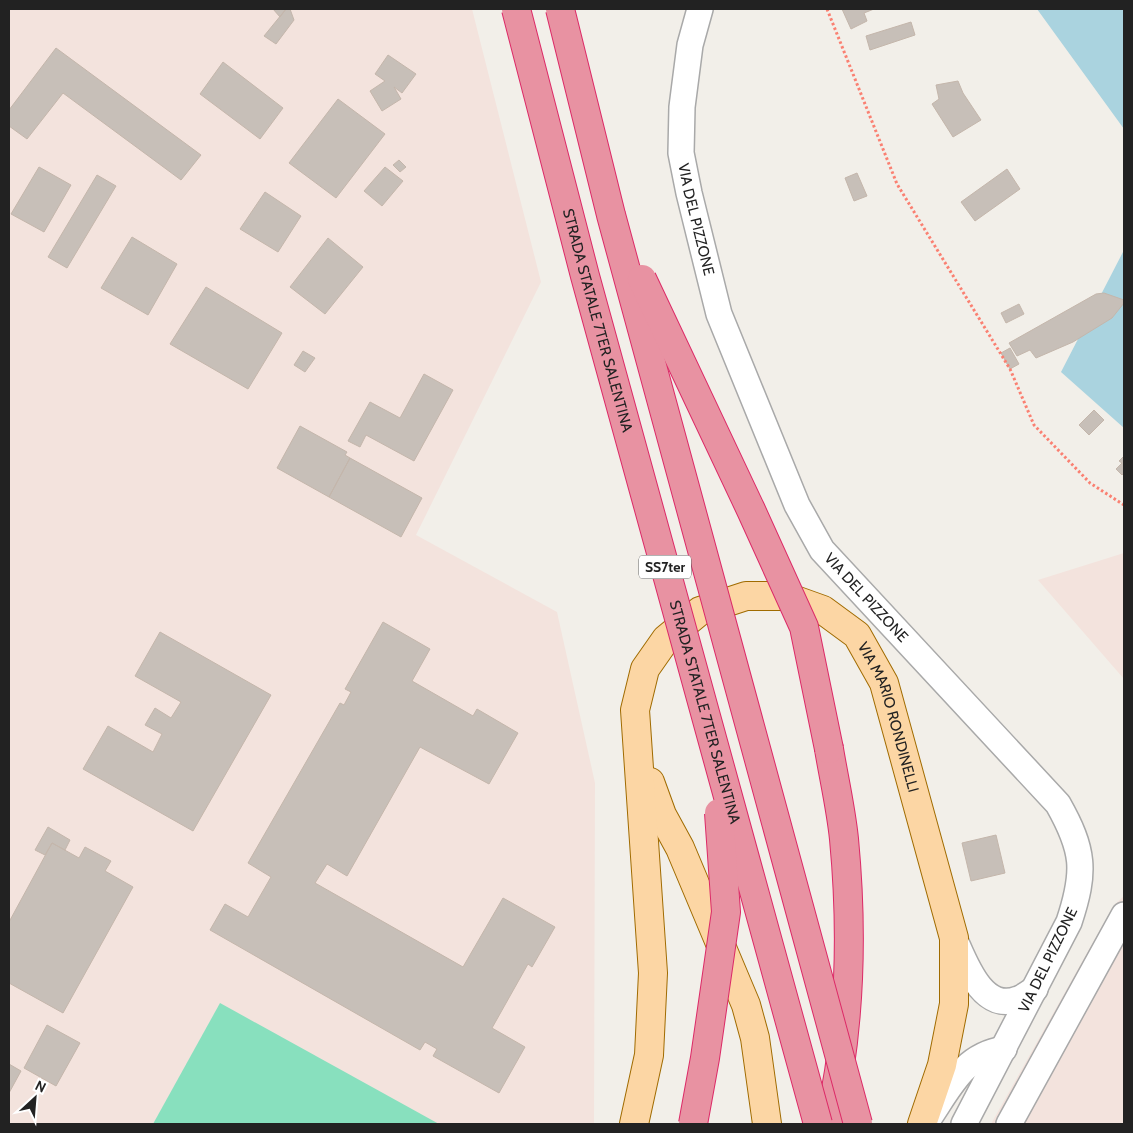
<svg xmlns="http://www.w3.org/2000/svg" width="1133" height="1133" viewBox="0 0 1133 1133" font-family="Cabin,sans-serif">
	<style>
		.military { fill: #f3e3dd }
		.pitch { fill: #88e0be }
		.water { fill: #aad3df }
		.building { fill: #c7bfb8; stroke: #c4b6ab }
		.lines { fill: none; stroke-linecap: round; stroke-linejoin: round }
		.minor-casing { stroke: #a9a9a9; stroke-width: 28 }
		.major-casing { stroke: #a06b00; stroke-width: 30 }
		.highway-casing { stroke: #dc2a67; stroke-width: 30 }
		.path { stroke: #fa8072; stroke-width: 3; stroke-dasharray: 2.5 2.5; stroke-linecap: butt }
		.minor { stroke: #fff; stroke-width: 25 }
		.major { stroke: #fcd6a4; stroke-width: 28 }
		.highway { stroke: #e892a2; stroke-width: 28 }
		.highway-bridge-casing { stroke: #dc2a67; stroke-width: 30; stroke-linecap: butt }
		.highway-bridge { stroke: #e892a2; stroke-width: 28 }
		.labels { text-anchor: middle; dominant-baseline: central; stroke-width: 5; stroke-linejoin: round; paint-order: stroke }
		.shield { fill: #fff; stroke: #646464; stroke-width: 1 }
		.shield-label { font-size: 14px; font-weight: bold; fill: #222 }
		.street-label { font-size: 15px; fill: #222; stroke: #fff }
	</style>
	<rect width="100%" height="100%" fill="#f2efe9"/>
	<!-- military -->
	<path class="military" d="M9 9H472L541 282 416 535 557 612 595 783 594 1124H9Z
		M1124 553V679L1038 580Z
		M1124 896V1124H991L1114 905Z"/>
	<!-- pitch -->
	<path class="pitch" d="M220 1003 439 1124H153Z"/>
	<!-- water -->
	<path class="water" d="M1037 9H1124V129Z
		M1124 250V428L1061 372Z"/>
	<!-- building -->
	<path class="building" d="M273 9H286L280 17Z
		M286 9H290L294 20 276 44 264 36Z
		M842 9H874L864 13 867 21 851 29Z
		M911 22 915 35 870 50 866 36Z
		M56 48 201 155 181 180 63 93 27 139 9 126V110Z
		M388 55 416 74 402 93 394 87 401 99 382 111 370 91 385 81 375 74Z
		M223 62 283 108 260 139 200 94Z
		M958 81 963 93 981 120 953 137 932 104 939 99 936 85Z
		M338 99 385 134 336 198 289 163Z
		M399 160 406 167 400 172 393 165Z
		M39 167 71 185 44 232 11 214Z
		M385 167 403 181 382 206 364 191Z
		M1007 169 1020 189 975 221 961 202Z
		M857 173 867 196 854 201 845 178Z
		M97 175 116 186 67 268 48 257Z
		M265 192 301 216 278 252 240 229Z
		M132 237 177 264 148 315 101 288Z
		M328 238 363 267 325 314 290 287Z
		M206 287 282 333 248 389 170 344Z
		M1104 293 1124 300V303L1112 318 1073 342 1036 358 1030 350 1017 356 1009 343 1096 294Z
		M1019 304 1024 314 1006 323 1001 313Z
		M1010 348 1019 364 1010 369 1001 353Z
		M303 351 315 358 305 372 294 365Z
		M424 374 453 390 414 461 366 435 360 447 348 441 370 402 400 418Z
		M1094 410 1104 420 1089 435 1079 425Z
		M300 426 347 452 345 455 350 458 329 497 277 468Z
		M1124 456V473L1122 475 1116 469 1122 463 1119 461Z
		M350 458 422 498 401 537 329 497Z
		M383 622 430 649 412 681 473 716 477 709 518 733 489 784 420 747 347 876 327 864 315 883 463 967 503 898 555 927 532 967 528 964 492 1028 525 1047 499 1093 433 1056 437 1049 425 1042 420 1050 210 930 225 904 248 917 271 877 248 863 340 703 344 705 351 692 345 689Z
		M160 632 271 695 193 831 83 769 108 726 153 752 162 734 145 725 155 708 171 718 181 702 135 676Z
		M48 827 70 840 65 850 52 843 45 855 35 850Z
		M996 835 1005 873 971 881 962 843Z
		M52 843 79 858 85 847 111 861 105 871 133 887 63 1013 9 983V922Z
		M47 1025 80 1043 56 1086 24 1068Z
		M9 1064 21 1071 9 1093Z"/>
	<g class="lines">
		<defs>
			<g id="minor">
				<path id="s1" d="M700 9 690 45 682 107 681 153 689 193 719 314 797 505 822 550 1058 804C1084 850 1086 871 1069 922L964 1124"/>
				<path d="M954 938C965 962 982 1013 1018 999 1024 997 1030 992 1035 989"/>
				<path d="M929 1118C950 1087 964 1055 1004 1049"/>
				<path d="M1009 1124 1124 915"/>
			</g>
			<g id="major">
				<path d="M650 782 662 815 680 848 746 1005 755 1038 767 1124"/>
				<path id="s2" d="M634 1124 649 1055 653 973 635 710 645 669 666 639 700 611 746 596H784L823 610 857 635 884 683 954 938V1004L942 1065 922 1124"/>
			</g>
			<path id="highway" d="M829 1124C850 1032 853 934 844 839 841 809 834 779 829 749"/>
		</defs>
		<!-- minor casing -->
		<use href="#minor" class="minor-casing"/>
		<!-- major casing -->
		<use href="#major" class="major-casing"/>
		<!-- highway casing -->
		<use href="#highway" class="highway-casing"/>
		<!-- path -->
		<path class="path" d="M827 9 897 184 1010 369 1034 425 1090 483 1124 505"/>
		<!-- minor -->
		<use href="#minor" class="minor"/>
		<!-- major -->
		<use href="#major" class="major"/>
		<!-- highway -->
		<use href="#highway" class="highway"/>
		<defs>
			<g id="highway-bridge">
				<path id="s3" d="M516 9 585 276 818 1124"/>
				<path d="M560 9 611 215 858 1124"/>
				<path d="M642 279 751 510 804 627 829 749"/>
				<path d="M693 1124 705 1058 726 912 719 813"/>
			</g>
		</defs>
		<!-- highway-bridge casing -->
		<use href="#highway-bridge" class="highway-bridge-casing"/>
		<!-- highway-bridge -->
		<use href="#highway-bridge" class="highway-bridge"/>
	</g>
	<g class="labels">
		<!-- shield labels -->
		<rect class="shield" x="639" y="555.5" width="52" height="23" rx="4"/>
		<g class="shield-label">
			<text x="665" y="567">SS7ter</text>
		</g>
		<!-- street labels -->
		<g class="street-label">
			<text stroke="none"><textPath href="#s1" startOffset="214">VIA DEL PIZZONE</textPath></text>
			<text stroke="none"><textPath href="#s3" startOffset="322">STRADA STATALE 7TER SALENTINA</textPath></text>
			<text stroke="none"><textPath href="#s1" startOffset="634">VIA DEL PIZZONE</textPath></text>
			<text stroke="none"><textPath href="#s3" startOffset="728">STRADA STATALE 7TER SALENTINA</textPath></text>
			<text stroke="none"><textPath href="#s2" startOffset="798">VIA MARIO RONDINELLI</textPath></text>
			<text transform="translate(1048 960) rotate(-64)">VIA DEL PIZZONE</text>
		</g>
	</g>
	<!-- border -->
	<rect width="1133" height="1133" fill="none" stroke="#222222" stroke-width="20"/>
	<!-- north arrow -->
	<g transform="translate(35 1098) rotate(26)" stroke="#ffffff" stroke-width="4" paint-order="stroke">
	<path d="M0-4L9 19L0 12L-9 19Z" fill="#222222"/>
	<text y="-8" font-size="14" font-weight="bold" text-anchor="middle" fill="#222222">N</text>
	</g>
</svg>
